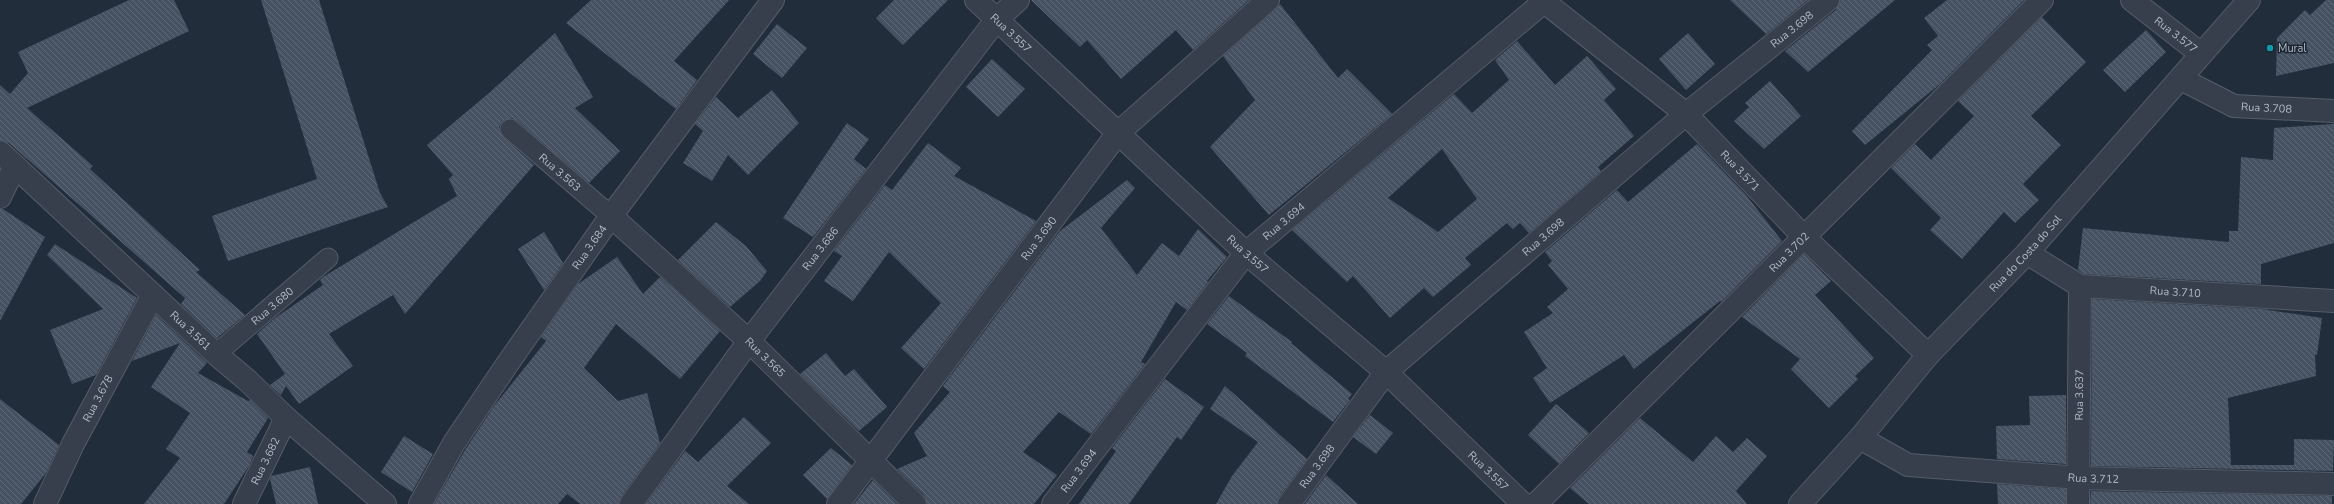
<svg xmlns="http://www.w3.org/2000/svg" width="2334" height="504" viewBox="0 0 2334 504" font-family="'Nunito Sans',sans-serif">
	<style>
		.building { fill: url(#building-back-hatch); fill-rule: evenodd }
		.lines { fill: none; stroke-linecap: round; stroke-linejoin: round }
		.service-casing { stroke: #545d69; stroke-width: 21 }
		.minor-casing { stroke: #545d69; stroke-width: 24 }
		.tertiary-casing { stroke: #545d69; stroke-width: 24 }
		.service { stroke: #363f4b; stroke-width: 19 }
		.minor { stroke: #363f4b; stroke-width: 22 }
		.tertiary { stroke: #363f4b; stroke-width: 22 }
		.culture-dot { fill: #0f9aa8; stroke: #1b2430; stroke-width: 1.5 }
		.labels { text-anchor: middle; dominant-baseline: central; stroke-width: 3; stroke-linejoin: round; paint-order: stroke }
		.street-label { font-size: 11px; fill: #b1bac7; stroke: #1b2430 }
		.poi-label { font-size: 11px; fill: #b1bac7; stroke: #1b2430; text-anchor: start }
	</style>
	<defs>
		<pattern id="building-back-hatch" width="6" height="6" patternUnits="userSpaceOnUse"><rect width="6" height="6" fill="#465262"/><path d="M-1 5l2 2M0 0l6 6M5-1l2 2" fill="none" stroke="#5e6977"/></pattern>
	</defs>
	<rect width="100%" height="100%" fill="#222d3b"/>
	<!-- building -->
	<path class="building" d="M129 0H174L189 31 27 108 93 166 90 169 200 270 196 272 245 315 217 338 181 304 185 298 9 143 0 140V85L10 94 28 73 18 52Z
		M261 0H319L380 193 388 207 228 261 212 216 317 179Z
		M591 0H729L674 61 697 80 676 109 566 23Z
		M894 0H948L903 45 876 18Z
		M1031 0H1249L1193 50 1176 30 1121 79 1087 40 1080 47Z
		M1730 0H1808L1766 34Z
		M1840 0H1895L1808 72 1785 51 1836 10Z
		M1947 0H2024L1940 84 1865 145 1852 131 1932 50 1927 45 1938 36 1924 18Z
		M2326 0H2334V63L2276 76 2277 38 2305 10 2310 15Z
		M1280 4 1338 78 1347 69 1392 114 1269 215 1210 147 1255 100 1223 56 1276 9Z
		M2042 17 2086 62 2031 116 2061 145 2023 184 2039 200 2015 223 2004 212 1962 259 1930 230 1941 218 1891 168 1915 144 1931 160 1974 116 1958 101Z
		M777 24 807 48 782 78 753 54Z
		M2146 30 2166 52 2125 92 2103 70Z
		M555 33 593 97 575 108 620 151 589 183 517 121 512 118 502 122 499 127 503 137 534 165 405 314 393 295 329 334 353 366 299 404 286 386 281 395 270 385 285 374 257 334 275 318 323 285 320 280 323 277 457 196 449 179 453 175 427 145 489 93Z
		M1688 33 1715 64 1686 90 1659 59Z
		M1517 41 1555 85 1587 56 1616 89 1604 100 1634 136 1598 167 1601 171 1529 233 1520 223 1513 229 1507 223 1465 258 1471 265 1433 297 1424 288 1390 318 1353 276 1347 282 1292 230 1454 94 1472 113 1509 80 1495 60ZM1442 149 1477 199 1438 232 1388 198Z
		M992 59 1025 89 998 117 966 87Z
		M1770 81 1801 116 1764 149 1734 121 1749 107 1745 103Z
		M772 90 799 123 748 175 728 155 712 181 683 163 703 131 695 124 716 97 738 118Z
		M847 123 869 139 854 159 866 169 813 237 783 218Z
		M2334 124V243L2261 264V284L2084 274 2078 270 2083 228 2229 242V231H2238L2241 157 2273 160 2274 128Z
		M928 143 961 168 954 176 1036 221 924 369 901 348 941 303 889 252 853 301 824 281 842 256 834 251 885 185 892 190Z
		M1697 144 1746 195 1782 241 1721 302 1720 301 1634 369 1624 355 1550 403 1533 378 1547 368 1524 332 1553 313 1547 307 1568 289 1548 265 1552 261 1545 252 1617 190 1628 202Z
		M1127 180 1135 188 1101 228 1137 275 1162 243 1179 256 1198 229 1227 257 1207 281 1208 282 1187 310 1176 302 1141 362 1145 364 1091 434 1059 412 1023 452 1057 475 1034 504H927L924 495 897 469 927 456 914 433 950 392 943 386 1060 231Z
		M0 209H3L45 237 0 321Z
		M716 222 746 246 767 271 760 281 730 307 678 260Z
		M544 232 563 263 544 290 518 249Z
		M55 244 137 298 96 375 72 384 50 330 103 309 47 255Z
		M1804 254 1831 281 1815 295 1874 358 1855 376 1858 379 1829 408 1791 369 1800 359 1742 317Z
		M617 257 643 294 660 277 720 331 680 379 616 324 584 368 618 401 647 393 660 443 621 497 619 504H580L567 494 558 504H434L465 450 494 406 546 341 541 337 578 284Z
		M1229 296 1292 342 1291 343 1352 394 1348 399 1350 400 1333 422 1245 356 1247 353 1207 324Z
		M2092 299 2262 309 2322 318 2317 355 2315 354 2316 376 2228 398 2231 465H2294V439L2334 440 2333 471 2091 466Z
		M156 315 207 363 198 373 248 401 250 400 268 418 247 452 253 456 249 466 224 504H144L180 458 166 449 190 413 151 387 180 343 132 361Z
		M826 353 845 376 854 369 887 407 859 431 800 374Z
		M1165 379 1204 407 1181 440 1177 437 1129 504H1079L1116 451 1112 448Z
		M1225 386 1307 459 1279 497 1277 504H1216L1232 476 1258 442 1210 409Z
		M2066 395V464L1997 459 1996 426 2030 425 2029 396Z
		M0 399 59 445 46 473 21 504H0Z
		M1556 404 1589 433 1559 464 1528 435Z
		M1370 415 1393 433 1376 454 1353 437Z
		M744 417 771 443 727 486 749 504H646L685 451 698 462Z
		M1640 418 1693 462 1716 436 1733 452 1747 438 1767 456 1736 491 1747 504H1589L1570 488Z
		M404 436 433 454 412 492 381 472Z
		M831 448 852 465 827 499 803 475Z
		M310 467 318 504H276L270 479 271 476Z
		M1326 475 1358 504H1305Z
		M873 480 897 504H854Z
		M1997 484 2066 489V504H1998Z
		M2091 491 2332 496V504H2090Z"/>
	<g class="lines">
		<defs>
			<g id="service">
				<path id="s1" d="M510 129 611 216"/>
				<path id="s2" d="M216 354 328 258"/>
			</g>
			<g id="minor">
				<path id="s3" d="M976 0 1246 253 1386 372 1523 504"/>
				<path id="s4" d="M1542 0 1686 114 1803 236 1928 355"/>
				<path id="s5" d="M2132 0 2201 54"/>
				<path id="s6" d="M2181 79 2234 106 2334 111"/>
				<path id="s7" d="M0 152 216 354 248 381 286 418 385 504"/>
				<path d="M0 197 15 166"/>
				<path id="s8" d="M611 216 749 341 915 504"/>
				<path id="s9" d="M2027 253 2080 286 2334 301"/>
				<path id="s10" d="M1860 438 1908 465 2080 478 2334 484"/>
				<path id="s11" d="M45 504 73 444 153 295"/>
				<path id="s12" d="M244 504 286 418"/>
				<path id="s13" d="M420 504 454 443 508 363 611 216 773 0"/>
				<path id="s14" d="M631 504 749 341 997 19 1018 0"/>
				<path id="s15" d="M838 504 1118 133 1268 0"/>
				<path id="s16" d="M1053 504 1246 253 1546 0"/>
				<path id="s17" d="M1289 504 1386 372 1686 114 1828 0"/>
				<path id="s18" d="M1536 504 2042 0"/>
				<path id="s19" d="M2078 504 2080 286"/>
			</g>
			<g id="tertiary">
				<path id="s20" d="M1800 504 1860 438 1928 355 2027 253 2249 0"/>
			</g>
		</defs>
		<!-- service casing -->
		<use href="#service" class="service-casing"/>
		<!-- minor casing -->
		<use href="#minor" class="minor-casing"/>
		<!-- tertiary casing -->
		<use href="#tertiary" class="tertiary-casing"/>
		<!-- service -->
		<use href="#service" class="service"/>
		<!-- minor -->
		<use href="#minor" class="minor"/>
		<!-- tertiary -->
		<use href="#tertiary" class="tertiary"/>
	</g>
	<!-- markers -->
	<circle class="culture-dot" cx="2270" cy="48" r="4"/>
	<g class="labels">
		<!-- street labels -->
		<g class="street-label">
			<text stroke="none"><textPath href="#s17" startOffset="695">Rua 3.698</textPath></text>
			<text stroke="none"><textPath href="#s3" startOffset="48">Rua 3.557</textPath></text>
			<text stroke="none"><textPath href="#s5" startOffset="56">Rua 3.577</textPath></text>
			<text stroke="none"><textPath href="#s6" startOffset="92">Rua 3.708</textPath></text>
			<text stroke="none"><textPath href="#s4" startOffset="262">Rua 3.571</textPath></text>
			<text stroke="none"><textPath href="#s1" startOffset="66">Rua 3.563</textPath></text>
			<text stroke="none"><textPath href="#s16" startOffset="366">Rua 3.694</textPath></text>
			<text stroke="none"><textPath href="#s17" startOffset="371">Rua 3.698</textPath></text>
			<text stroke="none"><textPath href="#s15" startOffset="333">Rua 3.690</textPath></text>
			<text stroke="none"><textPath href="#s13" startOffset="308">Rua 3.684</textPath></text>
			<text stroke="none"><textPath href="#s14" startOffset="318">Rua 3.686</textPath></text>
			<text stroke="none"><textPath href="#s18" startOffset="357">Rua 3.702</textPath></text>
			<text stroke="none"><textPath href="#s20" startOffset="337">Rua do Costa do Sol</textPath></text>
			<text stroke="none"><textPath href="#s3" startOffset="372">Rua 3.557</textPath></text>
			<text stroke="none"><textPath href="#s9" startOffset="158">Rua 3.710</textPath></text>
			<text stroke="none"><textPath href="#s2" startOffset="74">Rua 3.680</textPath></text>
			<text stroke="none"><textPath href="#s7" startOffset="261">Rua 3.561</textPath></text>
			<text stroke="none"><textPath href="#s8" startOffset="209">Rua 3.565</textPath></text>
			<text stroke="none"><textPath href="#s19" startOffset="109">Rua 3.637</textPath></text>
			<text stroke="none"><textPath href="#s11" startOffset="118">Rua 3.678</textPath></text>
			<text stroke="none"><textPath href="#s12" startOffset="48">Rua 3.682</textPath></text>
			<text stroke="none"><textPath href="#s17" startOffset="47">Rua 3.698</textPath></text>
			<text stroke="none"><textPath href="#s16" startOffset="42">Rua 3.694</textPath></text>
			<text stroke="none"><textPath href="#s3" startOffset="696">Rua 3.557</textPath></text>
			<text stroke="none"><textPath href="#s10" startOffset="241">Rua 3.712</textPath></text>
		</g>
		<!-- poi labels -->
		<g class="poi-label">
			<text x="2278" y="48">Mural</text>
		</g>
	</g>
</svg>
